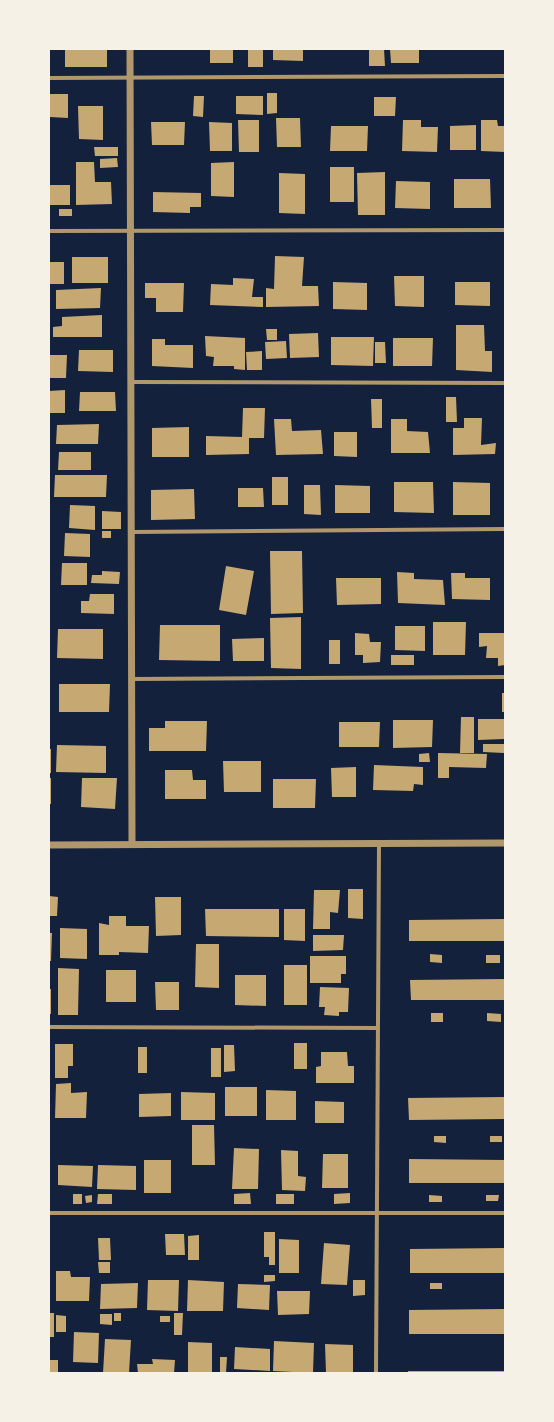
<svg xmlns="http://www.w3.org/2000/svg" width="554" height="1422" viewBox="0 0 554 1422" font-family="'Playfair Display',serif">
	<style>
		.building { fill: #c6a872 }
		.lines { fill: none; stroke-linecap: round; stroke-linejoin: round }
		.minor { stroke: #b1986c; stroke-width: 4 }
		.tertiary { stroke: #b1986c; stroke-width: 7 }
	</style>
	<rect width="100%" height="100%" fill="#14213d"/>
	<!-- building -->
	<path class="building" d="M65 49H107V67H65Z
		M210 49H233V63H210Z
		M248 49H263V67H248Z
		M273 49H303V61L273 60Z
		M369 49H384L385 66H369Z
		M390 49H419V63H391Z
		M267 93H277V113L267 114Z
		M50 94H68V118L50 117Z
		M194 96H204L203 117 193 116Z
		M236 96H263V115L236 114Z
		M374 97H396L395 116H374Z
		M78 106H103V140L79 139Z
		M276 118H300L301 147H277Z
		M238 120H259V152H239Z
		M403 120H421V127H438L437 152 402 151Z
		M481 120H497L498 126H505V152L481 151Z
		M151 122H185L184 145H152Z
		M209 122 232 123V151H210Z
		M476 125V150H450V126Z
		M331 126H368L367 151H330Z
		M94 147H118V156H95Z
		M117 158 118 167 100 168V159Z
		M76 162H94L95 182H111L112 204 76 205Z
		M234 162V197L211 196V163Z
		M330 167H354V202H330Z
		M385 172V215H358L357 173Z
		M279 173 305 174V214L279 213Z
		M454 179H490L491 208H454Z
		M396 181 430 182V209L395 208Z
		M49 185H70V205H49Z
		M153 192 201 193V207H190V213L153 212Z
		M59 209H72V216H59Z
		M275 256 304 257 302 286H318L319 306 266 307V288L274 289Z
		M72 257H108V283H72Z
		M49 262H64V284H49Z
		M394 276H424V307L395 306Z
		M233 278 254 279 252 297H263V307L210 305 211 284 233 285Z
		M333 282 367 283V310L333 309Z
		M455 282H490V306L455 305Z
		M145 283H184L183 312H156V298H145Z
		M101 288 100 308 56 309V290Z
		M102 315V337H53V327L62 326V317Z
		M456 325H484L485 351H492V372L456 370Z
		M266 329H277V340H267Z
		M318 333 319 357 290 358 289 334Z
		M205 336 245 338V370L234 369V366H213L214 357 206 356Z
		M331 337H374L373 366 331 365Z
		M393 338H433L432 366H393Z
		M152 339H165V345H193V368L152 366Z
		M286 341 287 358 266 359 265 342Z
		M375 342H385L386 363H375Z
		M79 350H113V372L78 371Z
		M262 351V370H247L246 352Z
		M49 355H67L66 378H49Z
		M65 390V413H49V391Z
		M80 392H115L116 411H79Z
		M446 397H456L457 422H446Z
		M371 399H382V428H372Z
		M243 408H265L264 438H249V454L206 455V436L242 437Z
		M464 418H482L481 445 496 443 495 454 453 455V428H464Z
		M274 419H291L292 431 321 430 323 454 276 455Z
		M391 419H407V431L428 432 430 453H391Z
		M99 424 98 444H56L57 425Z
		M189 427V457H152V428Z
		M334 432H357V457L334 456Z
		M59 452H91V470H58Z
		M55 475H107L106 497H54Z
		M272 477H288V505H272Z
		M394 482H433L434 513 394 512Z
		M453 482 490 483V515H453Z
		M304 485H320L321 515 304 514Z
		M335 485 370 486V513H335Z
		M238 488H263L264 507H238Z
		M194 489 195 519 151 520V490Z
		M70 505 95 506V530L69 528Z
		M102 511 121 512V529H102Z
		M102 531H111V538H102Z
		M65 533 90 534V557L64 556Z
		M270 551H302L303 613 271 614Z
		M62 563H87V585H61Z
		M226 566 254 571 246 615 219 610Z
		M102 571 120 572 119 584 91 583 92 575H102Z
		M397 572 414 573V579L443 580 445 605 398 603Z
		M451 573H465V578H490V600L452 599Z
		M336 578H381V604L337 605Z
		M90 594H114V614L81 613V601H89Z
		M301 617V669L271 668 270 618Z
		M433 622H466L465 655H433Z
		M160 625H220V661L159 660Z
		M395 626H425V651L395 650Z
		M58 629H103V659L57 658Z
		M355 633 369 634 370 642H381L380 662 363 663V655H355Z
		M479 633H505V665L498 666V658H486L487 646 479 647Z
		M264 638V661H233L232 639Z
		M329 640H340V664H329Z
		M391 655H414V665H391Z
		M59 684H110L109 712H59Z
		M502 693H505V712H502Z
		M461 717H474V753H460Z
		M478 719H505L504 739 478 740Z
		M393 720H433L432 747 393 748Z
		M165 721H207L206 751H149V728H165Z
		M339 722H380L379 747H339Z
		M483 744H504V753L483 752Z
		M57 745 106 746V773L56 772Z
		M49 749H51V773H49Z
		M429 753 430 762H419V754Z
		M438 753 487 754 486 768 449 767V778H438Z
		M223 761H261V792H224Z
		M374 765 423 767V785L414 784 413 791 373 790Z
		M356 767V797H332L331 768Z
		M165 770H192L193 780H206V799H165Z
		M49 778H51V804H49Z
		M82 778H117L115 809 81 807Z
		M273 779H316L315 808H273Z
		M348 889H363V919L348 918Z
		M314 890H340L338 913 330 912V929H313Z
		M49 896 58 897 57 916H49Z
		M155 897H181V935L156 936Z
		M205 909H279V937L206 936Z
		M284 909H305V941L284 940Z
		M109 916H126V926H149L148 953 119 952V955H99V923L109 925Z
		M505 919V941H409V920Z
		M60 928 87 929V959L60 958Z
		M49 933H52L51 961H49Z
		M313 935H344L343 950 313 951Z
		M196 944H219V988L195 987Z
		M430 954 442 955V963L430 962Z
		M486 955H500V963H486Z
		M310 956H346V974H341V983H310Z
		M284 965H307V1005H284Z
		M58 968 79 969 78 1015H58Z
		M106 970H136V1002H106Z
		M235 975H266V1006L235 1005Z
		M505 979V1000H411L410 980Z
		M155 982H179V1010H156Z
		M320 987 349 988 348 1012H339V1016L324 1015 325 1007H319Z
		M49 989H51V1014H49Z
		M431 1013H443V1022H431Z
		M487 1013 501 1014V1022L487 1021Z
		M294 1043H307V1069H294Z
		M55 1044H73V1066H68V1078H55Z
		M224 1045H234L235 1071 224 1072Z
		M138 1047H147V1073H138Z
		M211 1048H221V1077H211Z
		M321 1052H347L348 1066H354V1083H316V1067L321 1066Z
		M71 1083V1093L87 1092 86 1118H55L56 1084Z
		M225 1087H257V1116H225Z
		M266 1090 296 1091V1120H266Z
		M181 1092 215 1093V1120H181Z
		M171 1093V1116L139 1117V1094Z
		M505 1097V1119L409 1120 408 1098Z
		M315 1101 344 1102V1123H315Z
		M192 1125H214L215 1165H192Z
		M434 1136H446V1143L434 1142Z
		M490 1136H502V1142H490Z
		M234 1148 259 1149 258 1189H232Z
		M281 1150 298 1151V1176L306 1177 305 1191 282 1190Z
		M323 1154H348V1188H322Z
		M409 1159 505 1160V1183H409Z
		M144 1160H171V1193H144Z
		M58 1165 93 1166 92 1187 58 1185Z
		M98 1165 136 1166V1190L97 1189Z
		M250 1193 251 1204H234V1194Z
		M350 1193V1203L334 1204V1194Z
		M73 1194H82V1204H73Z
		M98 1194H112V1204H97Z
		M276 1194H294V1204H276Z
		M92 1195V1202L86 1203 85 1196Z
		M429 1195 442 1196V1202H429Z
		M486 1195H499L498 1201H486Z
		M264 1232H275V1265H269V1257H264Z
		M165 1234H184L185 1255H166Z
		M199 1235V1260H188V1236Z
		M98 1238H110L111 1260H99Z
		M279 1239 299 1240V1273H279Z
		M324 1243 350 1245 347 1285 321 1284Z
		M505 1248V1273H410V1249Z
		M98 1262H110V1273H99Z
		M56 1271H70L71 1277H90L89 1301H56Z
		M264 1275H275V1281L264 1282Z
		M148 1280H179L178 1311 147 1310Z
		M188 1280 224 1282 223 1311H187Z
		M353 1280H365V1295L353 1296Z
		M138 1283 137 1308 100 1309 101 1284Z
		M430 1283H442V1289H430Z
		M238 1284 270 1285 269 1310 237 1308Z
		M277 1291H310L309 1314 278 1315Z
		M505 1309V1334H409V1310Z
		M49 1313H54V1337H49Z
		M114 1313H121V1321H114Z
		M174 1313H183L182 1335H174Z
		M100 1314H112V1325L100 1324Z
		M56 1315 66 1316V1332H56Z
		M160 1316H170V1322H160Z
		M74 1332 99 1333 98 1363 73 1362Z
		M105 1339 131 1340 129 1373H103Z
		M274 1341 314 1343 313 1373 273 1371Z
		M188 1342 212 1343V1373H188Z
		M325 1344 353 1345V1373H326Z
		M235 1347 270 1349V1371L234 1369Z
		M220 1357H227L226 1373H220Z
		M152 1359 175 1360 174 1373H138L137 1364H153Z
		M49 1360H58V1373H49Z
		M408 1371H505V1373H408Z"/>
	<g class="lines">
		<!-- minor -->
		<path class="minor" d="M49 78 505 76
			M49 231 505 230
			M130 382 505 383
			M131 532 505 529
			M131 679 505 677
			M49 1027 378 1028
			M49 1213H505
			M376 1373 379 844"/>
		<!-- tertiary -->
		<path class="tertiary" d="M130 49 132 844
			M49 845 505 843"/>
	</g>
	<!-- border -->
	<rect width="554" height="1422" fill="none" stroke="#f6f1e7" stroke-width="100"/>
</svg>
